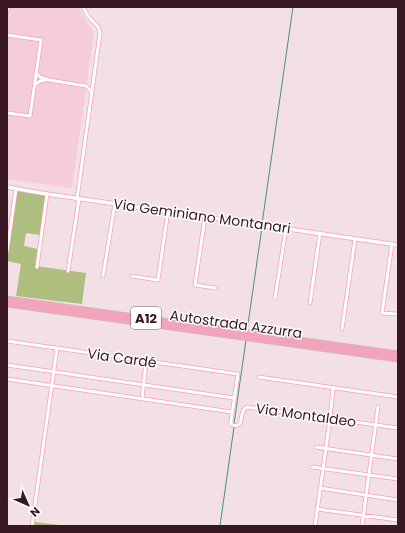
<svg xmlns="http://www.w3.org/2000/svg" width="405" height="533" viewBox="0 0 405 533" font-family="Poppins,sans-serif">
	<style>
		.built { fill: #f5cdd8 }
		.green { fill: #aebe7e }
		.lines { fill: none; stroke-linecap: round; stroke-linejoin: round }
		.stream { stroke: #479085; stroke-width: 1 }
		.minor-casing { stroke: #f79fba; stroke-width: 4.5 }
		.tertiary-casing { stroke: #f79fba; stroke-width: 5 }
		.motorway-casing { stroke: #c8bec1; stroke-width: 7 }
		.minor { stroke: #fff; stroke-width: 3 }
		.tertiary { stroke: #fff; stroke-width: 3.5 }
		.motorway { stroke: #f2a4bb; stroke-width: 5.5 }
		.labels { text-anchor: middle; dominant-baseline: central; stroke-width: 3; stroke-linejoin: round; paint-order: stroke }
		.shield { fill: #fff; stroke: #745d65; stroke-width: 1 }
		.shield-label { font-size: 13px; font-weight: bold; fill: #391823 }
		.street-label { font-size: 14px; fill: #391823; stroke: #fff }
	</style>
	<rect width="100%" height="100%" fill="#f3e0e5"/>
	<!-- built -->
	<path class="built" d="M7 7H78L89 26 94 32 72 188 7 179Z"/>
	<!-- green -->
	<path class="green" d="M17 191 46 196 40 235 26 233 24 246 38 249 36 266 86 273 82 304 16 296 21 264 7 261V259Z
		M35 522 68 526H34Z"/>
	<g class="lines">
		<!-- stream -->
		<path class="stream" d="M262 224 293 7
			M247 331 262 227
			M234 424 246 340
			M220 526 234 427"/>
		<defs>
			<path id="minor" d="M7 11 8 7
				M7 35 41 40 30 116 7 113
				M36 73 40 77 49 80 86 86 89 89 92 93
				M35 85 40 81 45 80
				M77 199 100 33 98 27 88 16 83 7
				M205 217 195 285 215 288
				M392 244 382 313 396 314
				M7 251 16 189
				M37 267 47 194
				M68 271 79 199
				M103 276 115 203
				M132 276 158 280 168 211
				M275 298 286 229
				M310 303 320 233
				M342 329 355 239
				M7 341 238 374 231 421V424C233 426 238 426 240 424 242 418 241 409 247 407L398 428
				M7 365 234 398
				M259 377 398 397
				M7 379 232 412
				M142 399 146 361
				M316 447 398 459
				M312 467 398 479
				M320 488 398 500
				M317 509 398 520
				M32 526 57 348
				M315 526 330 419 333 388
				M362 526 378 407"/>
			<path id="tertiary" d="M7 187 47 194 103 202 398 245"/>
			<path id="motorway" d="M7 299 398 354
				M7 304 398 359"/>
		</defs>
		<!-- minor casing -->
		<use href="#minor" class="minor-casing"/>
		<!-- tertiary casing -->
		<use href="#tertiary" class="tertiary-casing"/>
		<!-- motorway casing -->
		<use href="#motorway" class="motorway-casing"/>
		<!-- minor -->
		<use href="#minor" class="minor"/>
		<!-- tertiary -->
		<use href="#tertiary" class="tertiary"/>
		<!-- motorway -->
		<use href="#motorway" class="motorway"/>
	</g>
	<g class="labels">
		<!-- shield labels -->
		<rect class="shield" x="131" y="307" width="30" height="22" rx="3"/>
		<g class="shield-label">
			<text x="146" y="318">A12</text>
		</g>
		<!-- street labels -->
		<g class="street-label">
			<text transform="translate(202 216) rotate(8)">Via Geminiano Montanari</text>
			<text transform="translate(236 324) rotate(8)">Autostrada Azzurra</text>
			<text transform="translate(122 358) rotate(8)">Via Cardé</text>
			<text transform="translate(306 415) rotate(8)">Via Montaldeo</text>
		</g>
	</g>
	<!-- border -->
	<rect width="405" height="533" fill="none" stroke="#391823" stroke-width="16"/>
	<!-- north arrow -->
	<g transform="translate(28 505) rotate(135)" stroke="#ffffff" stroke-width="3" paint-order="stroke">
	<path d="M0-3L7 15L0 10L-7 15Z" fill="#391823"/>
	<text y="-6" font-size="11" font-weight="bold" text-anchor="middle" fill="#391823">N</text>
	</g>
</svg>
